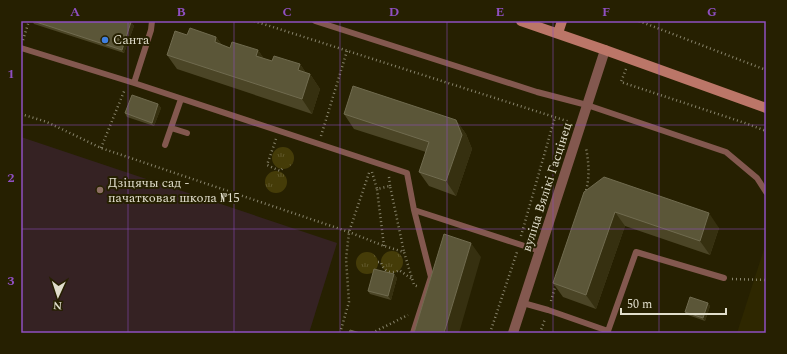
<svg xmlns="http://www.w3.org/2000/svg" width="787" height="354" viewBox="0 0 787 354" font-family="Spectral,serif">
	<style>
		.built { fill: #2e2700 }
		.education { fill: #352223 }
		.park { fill: url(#park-tufts) }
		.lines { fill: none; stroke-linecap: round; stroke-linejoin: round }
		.path { stroke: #88846c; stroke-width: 2.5; stroke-dasharray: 1 3; stroke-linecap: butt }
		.lane { stroke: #83584f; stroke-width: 6 }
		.street { stroke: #83584f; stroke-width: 10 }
		.secondary { stroke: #bb7668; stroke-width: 10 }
		.wall { fill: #4b4526 }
		.shaded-wall { fill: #363010 }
		.building { fill: #5b5638; stroke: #706b4f }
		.grid { fill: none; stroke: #8f4fc1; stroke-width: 1; stroke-opacity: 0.55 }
		.shop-dot { fill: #3f7fe0; stroke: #262001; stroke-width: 1.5 }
		.education-dot { fill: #8d6e63; stroke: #262001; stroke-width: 1.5 }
		.labels { text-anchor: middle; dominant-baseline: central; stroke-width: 4; stroke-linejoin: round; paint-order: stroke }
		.poi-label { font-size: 13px; fill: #e0ddcb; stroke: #262001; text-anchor: start }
		.street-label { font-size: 13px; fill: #e0ddcb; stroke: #262001 }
		.neatline { fill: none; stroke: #8f4fc1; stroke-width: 1.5 }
		.grid-label { font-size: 13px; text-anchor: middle; font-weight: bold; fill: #8f4fc1 }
	</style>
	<defs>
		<pattern id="park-tufts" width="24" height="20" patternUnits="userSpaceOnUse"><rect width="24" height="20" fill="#453c08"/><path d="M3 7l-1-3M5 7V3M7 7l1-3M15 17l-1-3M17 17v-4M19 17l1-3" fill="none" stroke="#60582b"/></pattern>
	</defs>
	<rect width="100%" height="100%" fill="#262001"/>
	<!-- built -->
	<path class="built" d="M766 243V333H737Z"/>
	<!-- education -->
	<path class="education" d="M21 137 337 243 309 333H21Z"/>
	<!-- park -->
	<path class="park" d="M272 158a11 11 0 1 1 22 0a11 11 0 1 1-22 0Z
		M265 182a11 11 0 1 1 22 0a11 11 0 1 1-22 0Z
		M381 262a11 11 0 1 1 22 0a11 11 0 1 1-22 0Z
		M356 263a11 11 0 1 1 22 0a11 11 0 1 1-22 0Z"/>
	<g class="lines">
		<!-- path -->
		<path class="path" d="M254 21 570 122
			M639 21 766 70
			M23 40 29 21
			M626 69 621 82 745 123 766 131
			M21 114 47 122 101 148 349 232 384 246 404 252 414 285 419 287
			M321 136 347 51
			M276 139 267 165 280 171 283 168
			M101 148 125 89
			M372 172 377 189
			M389 177 390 186
			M585 194C590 179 589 163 586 148
			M521 236 555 117
			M384 246 377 189 390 186 404 252
			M378 262H381C383 271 391 275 399 270L412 279
			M732 279 766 280
			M551 301 556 284
			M340 333 349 302 346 259 349 232 370 170
			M372 333 408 315
			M490 333 517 252
			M540 333 545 319"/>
		<!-- lane -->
		<path class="lane" d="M315 21 537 92 587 105 726 152 757 178 766 192
			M21 48 134 83 407 173 414 210 431 277 413 333
			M134 83 151 30 152 21
			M171 128 187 133
			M165 145 181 99
			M414 210 540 251
			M523 303 548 310 608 331 636 252 724 278"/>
		<!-- street -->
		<path class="street" d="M513 333 605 50"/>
		<!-- secondary -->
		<path class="secondary" d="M521 21 605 50 766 108
			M558 33 562 21"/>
	</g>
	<!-- wall -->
	<path class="wall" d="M32 21H127L131 22 134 26 124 53 34 24Z
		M216 37 222 45 230 48 258 50 264 59 272 61 300 64 306 73 310 74 320 89 312 114 177 69 167 55Z
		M158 104 161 108 154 126 127 117 125 113Z
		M344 114 456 120 466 134 472 149 456 196 429 186 419 172 426 152 354 129Z
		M604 177 719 228 710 255 625 226 596 309 563 297 553 283Z
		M394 274 397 278 391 300 370 294 368 291Z
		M708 303 710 306 705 321 688 315 685 312Z"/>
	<!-- shaded-wall -->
	<path class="shaded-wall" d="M131 22 134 26 124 53 122 50Z
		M216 37 226 51 215 42Z
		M258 50 268 65 256 56Z
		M300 64 309 77 310 74 320 89 312 114 302 99 298 70Z
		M158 104 161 108 154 126 152 123Z
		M456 120 466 134 472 149 456 196 446 181Z
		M615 212 625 226 596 309 586 295Z
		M709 213 719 228 710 255 700 241Z
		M471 243 481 257 459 333H444Z
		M394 274 397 278 391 300 388 296Z
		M708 303 710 306 705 321 703 318Z"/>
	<!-- building -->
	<path class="building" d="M33 21H127L131 22 122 50Z
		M190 28 216 37 215 42 230 48 232 42 258 50 256 56 272 61 274 56 300 64 298 70 310 74 302 99 167 55 175 31 187 35Z
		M353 86 456 120 462 135 446 181 419 172 429 142 344 114Z
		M132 95 158 104 152 123 125 113Z
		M604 177 709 213 700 241 615 212 586 295 553 283 584 192Z
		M444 234 471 243 444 333H414Z
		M374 269 394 274 388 296 368 291Z
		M690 297 708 303 703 318 685 312Z
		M350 330 360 333H349Z"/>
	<!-- grid -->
	<path class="grid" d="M128 21V333M234 21V333M340 21V333M447 21V333M553 21V333M659 21V333M21 125H766M21 229H766"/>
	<!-- markers -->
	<circle class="shop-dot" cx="105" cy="40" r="4"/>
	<circle class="education-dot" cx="100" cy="190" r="4"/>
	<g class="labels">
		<!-- poi labels -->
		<g class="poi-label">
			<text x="113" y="40">Санта</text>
			<text x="108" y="183">Дзіцячы сад -<tspan x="108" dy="15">пачатковая школа №15</tspan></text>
		</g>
		<!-- street labels -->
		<g class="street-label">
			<text transform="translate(547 187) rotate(-72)">вуліца Вялікі Гасцінец</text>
		</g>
	</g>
	<!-- border -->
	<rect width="787" height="354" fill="none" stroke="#262001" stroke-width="44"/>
	<!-- north arrow -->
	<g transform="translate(58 296) rotate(183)" stroke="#262001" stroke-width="3" paint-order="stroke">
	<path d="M0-3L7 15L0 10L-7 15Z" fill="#e0ddcb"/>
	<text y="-6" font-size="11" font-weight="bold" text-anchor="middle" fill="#e0ddcb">N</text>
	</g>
	<!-- scale -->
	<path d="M621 308v6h105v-6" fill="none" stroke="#e0ddcb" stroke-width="2"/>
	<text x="627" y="308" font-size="12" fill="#e0ddcb" stroke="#262001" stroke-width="3" paint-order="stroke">50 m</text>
	<rect x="22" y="22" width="743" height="310" class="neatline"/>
	<g class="grid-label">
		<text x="75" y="16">A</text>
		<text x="181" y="16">B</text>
		<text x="287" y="16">C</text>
		<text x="394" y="16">D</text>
		<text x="500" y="16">E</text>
		<text x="606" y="16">F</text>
		<text x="712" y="16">G</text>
		<text x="11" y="78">1</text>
		<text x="11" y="182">2</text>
		<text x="11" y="285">3</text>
	</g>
</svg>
